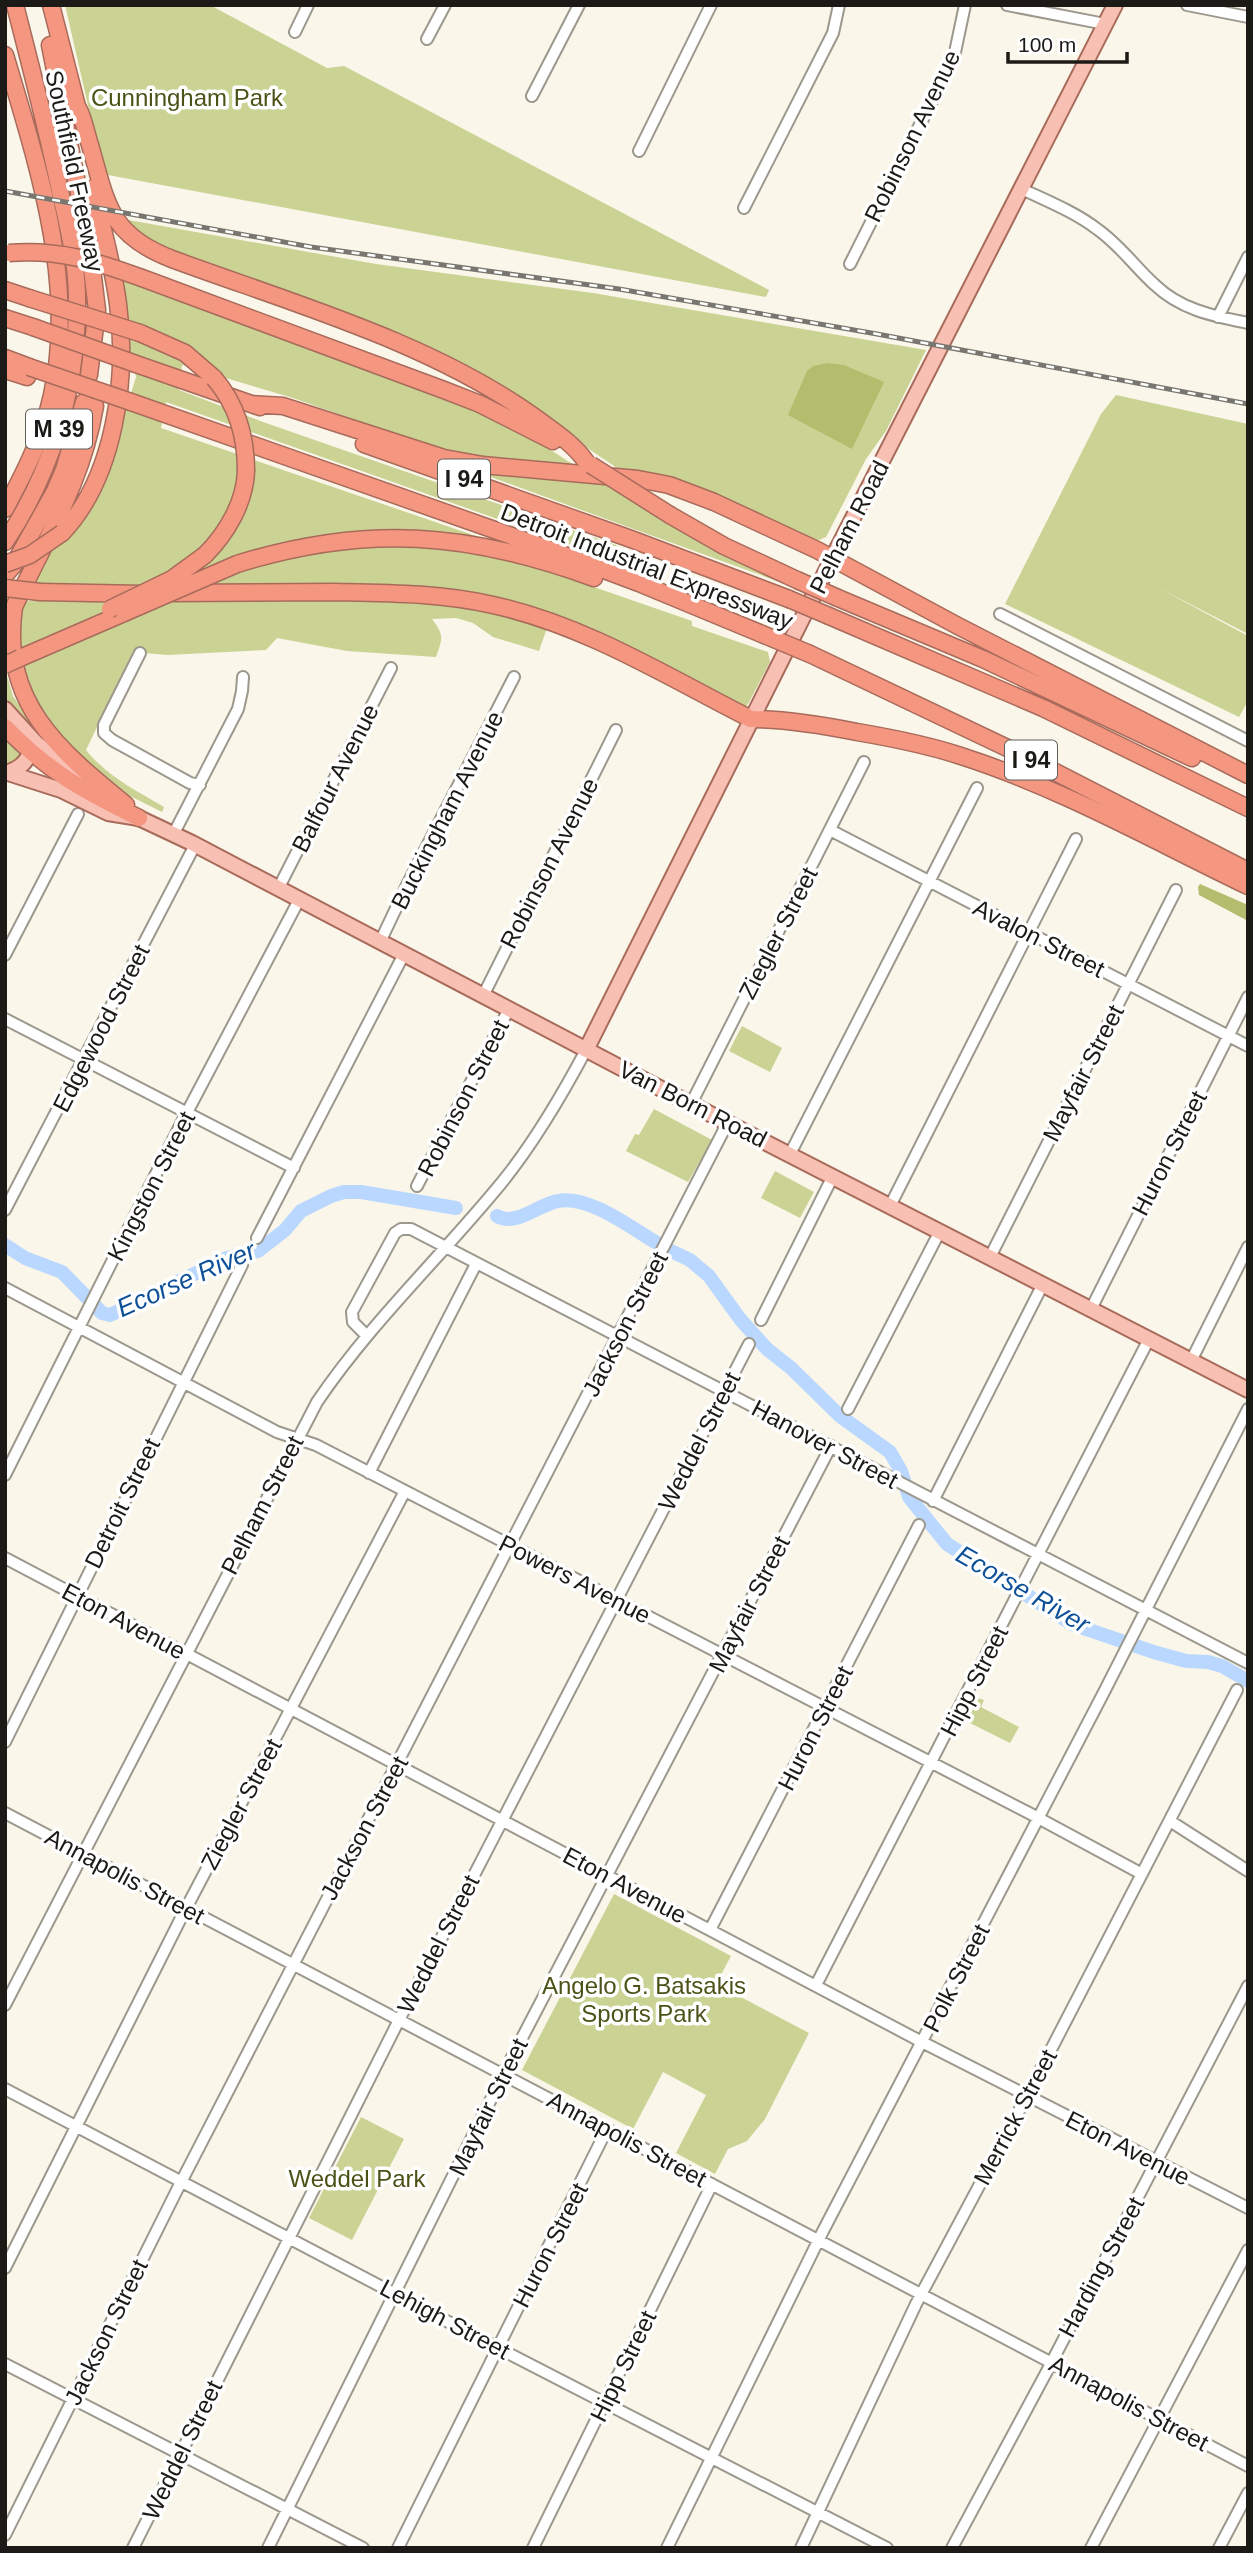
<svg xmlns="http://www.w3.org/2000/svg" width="1253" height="2553" viewBox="0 0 1253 2553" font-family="Helvetica,sans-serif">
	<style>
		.green { fill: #cad393 }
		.forest { fill: #b4bd6e }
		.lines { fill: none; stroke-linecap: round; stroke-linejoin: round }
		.river { stroke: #bad8ff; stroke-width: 14 }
		.minor-casing { stroke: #9c988d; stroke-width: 14 }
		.major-casing { stroke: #a86b5b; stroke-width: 18 }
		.highway-casing { stroke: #a86b5b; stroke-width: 19 }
		.minor { stroke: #fff; stroke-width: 10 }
		.major { stroke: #f8c0b3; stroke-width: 14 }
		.highway { stroke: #f49680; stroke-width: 16 }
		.rail-casing { stroke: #78766e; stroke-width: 5 }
		.rail { stroke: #fff; stroke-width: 2.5; stroke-dasharray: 8; stroke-linecap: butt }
		.highway-bridge-casing { stroke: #a86b5b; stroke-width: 19; stroke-linecap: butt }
		.highway-bridge { stroke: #f49680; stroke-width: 16 }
		.labels { text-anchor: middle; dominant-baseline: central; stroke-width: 7; stroke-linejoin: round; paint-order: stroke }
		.shield { fill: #fff; stroke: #605f5c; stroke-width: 2 }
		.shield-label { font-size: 23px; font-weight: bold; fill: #1c1a16 }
		.park-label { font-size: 24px; fill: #4c5217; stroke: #fff }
		.street-label { font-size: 24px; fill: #1c1a16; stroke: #fff }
		.water-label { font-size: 26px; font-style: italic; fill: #0d5098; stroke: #fff }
	</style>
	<rect width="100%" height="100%" fill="#faf6ea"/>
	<!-- green -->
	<path class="green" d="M65 5H210L327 68 344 66 769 290 766 297 108 175 101 162Z
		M123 219 376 264 593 293 926 350 886 431 866 459 826 537 819 540 810 539 648 473 617 468 491 383 155 246Z
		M122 279 471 407 537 441 577 467 474 457 418 442 293 398 182 365 179 390 263 422 616 545 623 552 622 557 608 558 166 402 161 428 476 536 475 538C450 536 425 531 400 531 342 531 286 541 231 558L279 559 339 547 445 545 513 559 692 621V626L768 652 770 662 748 704 744 709 500 601 30 585 47 554 57 547 85 518 107 471 120 419 124 416 136 377 128 342Z
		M1116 395 1248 424V634L1157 587 1248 636V701L1239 717 1005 604 1101 414Z
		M474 471 594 478 712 550 785 584Z
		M327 599C383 600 441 600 495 612 513 617 530 623 547 628L539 651 493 637 473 623 456 618 432 619C444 635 443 637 436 657L347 651 277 638 266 650 167 655 133 652 86 750C107 776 135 790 164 807L162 812 120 791 96 775 32 710 15 630 23 601Z
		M7 676 13 696 36 730 21 747 24 756 5 767Z
		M742 1026 782 1048 770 1072 729 1051Z
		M654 1109 712 1140 688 1182 626 1151 635 1134 639 1135Z
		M775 1171 814 1192 800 1218 761 1198Z
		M978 1698 984 1700 981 1707 1019 1727 1010 1743 966 1721Z
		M614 1894 731 1956 716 1984 809 2033 765 2119 747 2141 728 2149 715 2174 676 2153 706 2095 663 2072 633 2129 522 2070Z
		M361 2117 404 2139 352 2240 309 2218Z"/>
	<!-- forest -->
	<path class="forest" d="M827 363 844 365 884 382 852 449 788 415 807 371 813 366Z
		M1200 884 1248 905V921L1199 895 1198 887Z"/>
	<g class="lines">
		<!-- river -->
		<path class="river" d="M497 1216C516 1227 539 1204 558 1201 589 1195 631 1228 657 1243
			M5 1245 25 1258 62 1272 102 1313 110 1315 227 1258 258 1251 285 1230 301 1211 331 1196 344 1192H361L456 1208
			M671 1251 690 1260 709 1276 740 1319 767 1349 791 1368 840 1416 890 1452 901 1471 909 1497 947 1544 1072 1624 1157 1653 1186 1661 1208 1662 1222 1666 1248 1681"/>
		<defs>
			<path id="minor" d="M1007 5 1105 24
				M1187 5 1248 17
				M295 32 308 5
				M427 39 445 5
				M532 96 579 5
				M639 151 711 5
				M1022 189C1047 201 1075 212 1097 229 1120 245 1135 267 1155 285 1181 310 1214 316 1248 323
				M744 208 833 33 839 5
				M850 264 954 57 965 5
				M1218 317 1248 257
				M1000 614 1248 741
				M140 653 104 725V733L112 740 190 783 200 785
				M830 830 1248 1046
				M173 835 238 709 242 691 243 677
				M278 889 391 668
				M380 942 407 885 514 677
				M5 955 78 814
				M483 996 616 730
				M5 1019 294 1168
				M691 1104 864 762
				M790 1154 977 788
				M417 1186 509 1009
				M890 1206 1076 839
				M5 1210 195 845
				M257 1238 404 954
				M990 1257 1176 890
				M5 1288 277 1432 316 1445 1029 1813 1142 1874
				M1091 1309 1248 997
				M761 1320 833 1176
				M367 1336 353 1322 352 1312 395 1233 401 1229H411L1248 1663
				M1191 1361 1248 1247
				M848 1409 940 1231
				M369 1473 476 1264
				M5 1475 183 1120 299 900
				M933 1501 1043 1284
				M5 1558 922 2042 1248 2208
				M5 1742 242 1265
				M5 1813 1248 2466
				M1170 1821 1248 1871
				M710 1930 919 1525
				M816 1985 1149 1339
				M5 2005 317 1402C371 1322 442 1256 503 1181 536 1140 562 1095 586 1050
				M5 2089 498 2348 887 2548
				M5 2268 181 1918 405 1491
				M5 2364 363 2548
				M5 2535 177 2190 728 1122
				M133 2548 399 2020 749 1344
				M268 2548 510 2061 831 1446
				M398 2548 607 2129
				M533 2548 712 2184
				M667 2548 823 2231 1104 1692 1248 1409
				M801 2548 916 2304 1027 2096 1237 1690
				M952 2548 1046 2373 1248 1986
				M1091 2548 1248 2250
				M1219 2548 1248 2493"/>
			<path id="major" d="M5 709 36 743 99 790
				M5 772 61 790 108 813 139 818 192 843 646 1081 1248 1390
				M6 773C25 767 27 759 36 743
				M586 1050 832 559 1115 5"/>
			<path id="highway" d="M51 5 80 118
				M50 45 89 244 97 310 89 375
				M5 55C37 163 77 282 52 395 43 436 25 472 5 509
				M78 108C84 119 86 133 90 145 107 204 109 235 172 259 294 304 430 342 536 418 555 432 574 444 587 463
				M142 278 444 390 480 404 553 441
				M5 290 29 298
				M5 318 33 327
				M140 333 185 353 214 378
				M5 358 29 367
				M136 364 260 407
				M5 370 27 377
				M131 402 543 547 639 583 762 634
				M251 404 283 406 444 458 483 465 638 479 669 485 714 502 817 550 958 626 1248 775
				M95 406C82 483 46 538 14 607 0 703 60 751 126 805
				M364 444 631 539 789 599
				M670 515 724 546 797 580
				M62 533C115 477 128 378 118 304 113 265 102 227 93 188
				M5 542C52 472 76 391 77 307 78 268 69 229 60 191 47 129 31 67 15 5
				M205 555C227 533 245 502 246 471
				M237 564C366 524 468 532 594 578
				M5 575 13 566 55 491 64 470 84 402
				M40 592 143 594
				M168 593C224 593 279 592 334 592 388 593 441 593 493 605 585 625 668 677 751 719 787 719 822 725 857 732 892 738 928 745 961 756 1061 788 1154 841 1248 886
				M838 598 983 659 1192 758
				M829 616 1043 708 1248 808
				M810 654 1022 755 1248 871
				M20 658 124 613
				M5 727C49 772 82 790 139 818"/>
		</defs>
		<!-- minor casing -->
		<use href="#minor" class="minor-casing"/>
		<!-- major casing -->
		<use href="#major" class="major-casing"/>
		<!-- highway casing -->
		<use href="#highway" class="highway-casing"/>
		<!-- minor -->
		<use href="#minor" class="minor"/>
		<!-- major -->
		<use href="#major" class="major"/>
		<!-- highway -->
		<use href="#highway" class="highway"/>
		<defs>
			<path id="rail" d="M5 191 311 247 619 289 877 334 1248 404"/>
		</defs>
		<!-- rail casing -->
		<use href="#rail" class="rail-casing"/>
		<!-- rail -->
		<use href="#rail" class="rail"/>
		<defs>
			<path id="highway-bridge" d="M9 253C60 249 95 261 142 278
				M29 298 140 333
				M33 327 136 364
				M29 367 131 402
				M214 378C237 405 246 435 246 471
				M591 465 670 515
				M5 564 30 555 62 533
				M797 580 838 598
				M5 588 40 592
				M789 599 829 616
				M110 609 172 579 205 555
				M124 613 237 564
				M762 634 810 654
				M5 665 20 658"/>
		</defs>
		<!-- highway-bridge casing -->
		<use href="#highway-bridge" class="highway-bridge-casing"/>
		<!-- highway-bridge -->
		<use href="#highway-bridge" class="highway-bridge"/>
	</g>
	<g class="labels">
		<!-- shield labels -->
		<g class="shield">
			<rect x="26" y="409.5" width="66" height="39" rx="5"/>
			<rect x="438" y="459.5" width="52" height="39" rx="5"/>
			<rect x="1005" y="740.5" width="52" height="39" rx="5"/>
		</g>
		<g class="shield-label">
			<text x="59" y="429">M 39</text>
			<text x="464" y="479">I 94</text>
			<text x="1031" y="760">I 94</text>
		</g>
		<!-- park labels -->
		<g class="park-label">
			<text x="187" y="97">Cunningham Park</text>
			<text x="644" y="1985">Angelo G. Batsakis<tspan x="644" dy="28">Sports Park</tspan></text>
			<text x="357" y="2178">Weddel Park</text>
		</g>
		<!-- street labels -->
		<g class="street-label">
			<text transform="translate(912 136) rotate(-64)">Robinson Avenue</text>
			<text transform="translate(75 171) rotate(78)">Southfield Freeway</text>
			<text transform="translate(849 527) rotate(-63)">Pelham Road</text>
			<text transform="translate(647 566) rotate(21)">Detroit Industrial Expressway</text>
			<text transform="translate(335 778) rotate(-63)">Balfour Avenue</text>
			<text transform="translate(447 810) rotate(-63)">Buckingham Avenue</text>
			<text transform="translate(549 863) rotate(-63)">Robinson Avenue</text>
			<text transform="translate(778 933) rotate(-63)">Ziegler Street</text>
			<text transform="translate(1039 938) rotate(27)">Avalon Street</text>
			<text transform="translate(101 1028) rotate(-63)">Edgewood Street</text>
			<text transform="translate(1083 1073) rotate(-63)">Mayfair Street</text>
			<text transform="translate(463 1098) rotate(-63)">Robinson Street</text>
			<text transform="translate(693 1104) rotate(27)">Van Born Road</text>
			<text transform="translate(1169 1153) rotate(-63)">Huron Street</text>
			<text transform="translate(151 1186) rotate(-63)">Kingston Street</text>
			<text transform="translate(625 1324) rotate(-63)">Jackson Street</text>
			<text transform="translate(699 1441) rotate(-63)">Weddel Street</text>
			<text transform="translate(825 1444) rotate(28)">Hanover Street</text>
			<text transform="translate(122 1503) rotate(-64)">Detroit Street</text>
			<text transform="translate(262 1505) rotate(-63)">Pelham Street</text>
			<text transform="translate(575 1579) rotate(27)">Powers Avenue</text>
			<text transform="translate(749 1604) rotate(-63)">Mayfair Street</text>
			<text transform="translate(124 1621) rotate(28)">Eton Avenue</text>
			<text transform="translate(974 1681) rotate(-63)">Hipp Street</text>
			<text transform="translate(815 1728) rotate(-63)">Huron Street</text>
			<text transform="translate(241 1804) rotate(-62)">Ziegler Street</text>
			<text transform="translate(364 1828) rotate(-62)">Jackson Street</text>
			<text transform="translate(125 1876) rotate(28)">Annapolis Street</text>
			<text transform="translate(625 1885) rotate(28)">Eton Avenue</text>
			<text transform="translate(438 1944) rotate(-63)">Weddel Street</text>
			<text transform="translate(956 1978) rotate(-63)">Polk Street</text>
			<text transform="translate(488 2107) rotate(-64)">Mayfair Street</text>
			<text transform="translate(1015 2117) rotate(-62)">Merrick Street</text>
			<text transform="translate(627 2139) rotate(28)">Annapolis Street</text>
			<text transform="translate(1128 2148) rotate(27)">Eton Avenue</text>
			<text transform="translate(550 2245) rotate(-63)">Huron Street</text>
			<text transform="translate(1101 2267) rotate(-62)">Harding Street</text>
			<text transform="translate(445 2319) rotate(28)">Lehigh Street</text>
			<text transform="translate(106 2332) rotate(-64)">Jackson Street</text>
			<text transform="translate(623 2366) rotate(-64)">Hipp Street</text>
			<text transform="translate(1129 2403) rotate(28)">Annapolis Street</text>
			<text transform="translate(182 2450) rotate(-64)">Weddel Street</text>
		</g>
		<!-- water labels -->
		<g class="water-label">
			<text transform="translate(186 1279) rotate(-24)">Ecorse River</text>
			<text transform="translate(1023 1589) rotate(30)">Ecorse River</text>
		</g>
	</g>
	<!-- border -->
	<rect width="1253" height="2553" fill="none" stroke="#1c1a16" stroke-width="14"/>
	<!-- scale -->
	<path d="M1008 52v10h119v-10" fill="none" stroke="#1c1a16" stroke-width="3.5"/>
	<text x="1018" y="52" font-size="21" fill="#1c1a16" stroke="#ffffff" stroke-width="5" paint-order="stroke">100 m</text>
</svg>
